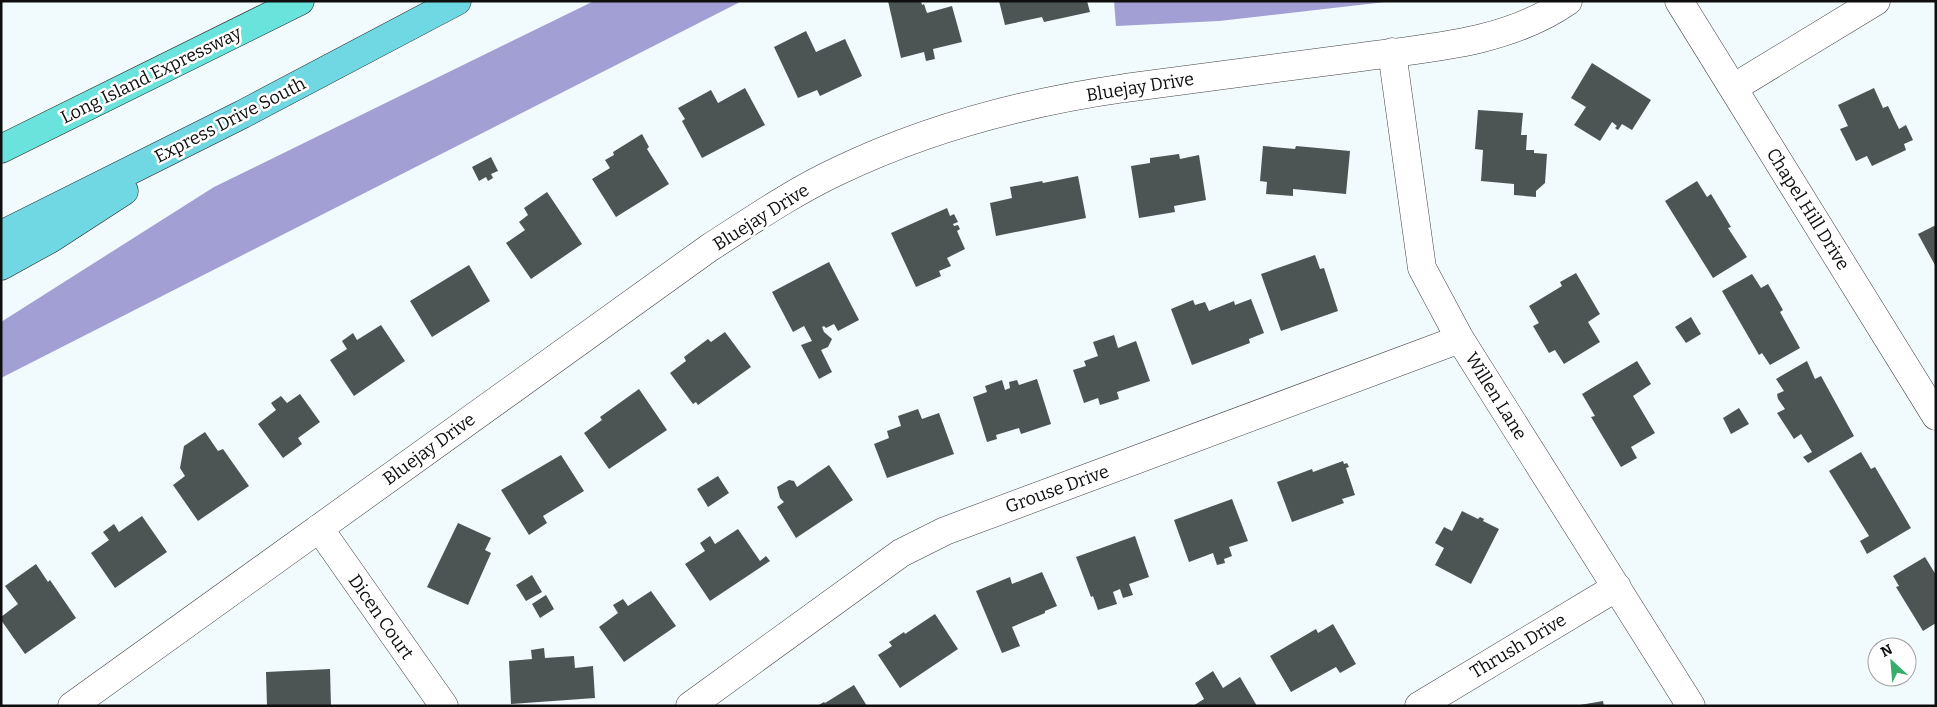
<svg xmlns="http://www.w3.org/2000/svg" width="1937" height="707" viewBox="0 0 1937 707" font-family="Bitter,serif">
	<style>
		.forest { fill: #a19fd3 }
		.building { fill: #4c5554 }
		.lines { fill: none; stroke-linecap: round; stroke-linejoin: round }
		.minor-casing { stroke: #414141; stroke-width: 29 }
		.trunk-casing { stroke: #1f1f1f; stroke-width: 29 }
		.motorway-casing { stroke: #1f1f1f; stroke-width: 29 }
		.minor { stroke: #fff; stroke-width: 28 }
		.trunk { stroke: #70d8e2; stroke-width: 28 }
		.motorway { stroke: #69e3dc; stroke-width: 28 }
		.labels { text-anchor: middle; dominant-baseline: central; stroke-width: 5; stroke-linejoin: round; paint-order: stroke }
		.street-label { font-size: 18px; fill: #0e0e0e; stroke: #fff }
	</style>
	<rect width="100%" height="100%" fill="#f1fafd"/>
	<!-- forest -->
	<path class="forest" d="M594 1H742L1 378V322L214 187Z
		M1114 1H1394L1219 21 1116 26Z"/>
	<!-- building -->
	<path class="building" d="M888 1H921L922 5 924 4 927 13 952 6 962 42 933 49 935 59 926 61 924 52 901 58Z
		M999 1H1087L1090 12 1044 22 1042 17 1005 25Z
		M806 31 816 52 845 39 862 76 820 96 817 90 798 98 774 47Z
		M1592 63 1651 100 1632 130 1622 124 1618 130 1615 128 1617 126 1612 122 1600 141 1574 125 1586 107 1571 98Z
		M745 88 765 125 702 158 682 121 685 119 678 108 711 90 718 103Z
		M1874 88 1883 108 1888 106 1899 129 1906 125 1913 140 1904 144 1906 150 1872 166 1867 156 1856 161 1840 129 1848 126 1838 105Z
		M1478 110 1523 113 1521 135H1527L1526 150H1534V153L1547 154 1545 183 1536 191V197L1514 195V184L1481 181 1483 150 1475 149Z
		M642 134 649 147 647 149 669 184 616 217 592 179 610 168 605 160 614 155 613 152Z
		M1263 146 1295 149 1296 146 1350 151 1346 194 1293 189V196L1266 194 1267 182 1260 181Z
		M1179 154 1180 159 1199 155 1206 200 1174 206 1175 212 1139 218 1131 166 1150 163V158Z
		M491 157 498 171 491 174 493 178 488 181 486 177 479 181 472 167Z
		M1078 176 1086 218 996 236 990 203 1012 198 1010 187 1042 181 1043 183Z
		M1697 181 1707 197 1711 194 1731 227 1728 228 1747 257 1713 278 1665 201Z
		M547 192 582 244 531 279 506 243 525 230 519 222 528 215 524 208Z
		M947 208 950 216 954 214 958 222 953 224 954 226 958 225 960 229 957 231 965 249 947 258 951 266 939 271 941 276 916 287 891 233Z
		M1936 225V267L1918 234Z
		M1315 255 1320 269 1324 268 1338 311 1281 331 1261 274Z
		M829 262 859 320 838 331 834 324 826 328 824 326 822 327 824 332 832 339 828 347 821 350 832 372 819 379 801 345 812 341 804 326 793 332 772 292Z
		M469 265 490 301 432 337 410 301Z
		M1576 273 1600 314 1588 322 1600 342 1564 364 1555 350 1549 353 1533 326 1539 323 1529 306 1562 286 1560 282Z
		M1752 274 1761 288 1768 284 1783 310 1780 312 1800 348 1770 365 1762 353 1759 355 1722 291Z
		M1251 299 1264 333 1249 339 1250 343 1192 365 1171 309 1193 300 1195 305 1205 302 1209 311 1234 301 1235 305Z
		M1691 317 1701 334 1686 343 1675 327Z
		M381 325 405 361 354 396 330 360 347 349 342 341 353 333 357 340Z
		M725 332 751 367 698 405 696 402 693 404 670 373 686 361 684 357 708 339 711 342Z
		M1114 335 1118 348 1136 341 1150 381 1117 392 1119 399 1100 405 1098 398 1084 403 1073 370 1086 366 1084 361 1098 356 1093 342Z
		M1637 361 1651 384 1633 396 1655 433 1631 447 1637 458 1621 467 1591 417 1595 416 1582 394Z
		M1807 361 1815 379 1821 376 1854 436 1808 463 1803 457 1812 452 1801 434 1794 439 1777 413 1785 409 1778 399 1777 394 1784 391 1776 379Z
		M1037 379 1051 424 1021 434 1019 428 996 435 997 439 987 442 973 397 987 392 985 386 1002 380 1005 390 1010 388 1009 382 1017 380 1019 385Z
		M639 389 667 430 609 469 584 433 602 420 600 417Z
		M300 394 320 422 298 438 302 444 283 458 258 424 276 410 271 403 281 396 287 403Z
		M1739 408 1749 424 1731 434 1723 418Z
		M918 409 922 419 939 413 954 454 887 478 874 444 889 438 887 431 901 426 898 416Z
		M205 432 218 451 223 449 249 486 198 521 173 485 185 476 180 468 184 446Z
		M1861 452 1871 469 1875 467 1911 528 1867 554 1860 541 1869 536 1829 471Z
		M561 455 584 491 543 516 547 523 529 535 501 490Z
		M1343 461 1344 464 1347 463 1349 467 1346 468 1355 495 1342 499 1344 503 1292 522 1277 482 1312 469 1313 472Z
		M829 465 853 500 796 538 777 507 784 502 780 498 777 487 789 480 794 481 797 487Z
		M718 476 729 493 708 507 697 489Z
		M1232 499 1248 541 1229 547 1232 556 1224 559 1225 563 1217 565 1213 553 1189 562 1174 520Z
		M1462 511 1478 519 1480 517 1484 519 1483 521 1499 529 1471 584 1435 565 1444 548 1435 543 1444 527 1452 531Z
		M142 516 167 552 115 588 91 553 109 540 103 532 114 524 119 532Z
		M458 523 491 538 485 550 491 553 468 605 427 587Z
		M738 529 760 561 766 556 770 561 710 601 685 564 705 551 700 543 710 536 715 544Z
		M1135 536 1149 577 1129 584 1133 595 1123 598 1120 589 1113 592 1117 604 1098 610 1093 596 1091 597 1076 557Z
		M1925 557 1936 575V623L1923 631 1896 587 1899 586 1893 576Z
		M36 564 48 582 50 580 76 618 25 654 1 620V617L18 604 5 586Z
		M1042 572 1057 606 1045 611V613L1012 627 1020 646 1002 653 976 591 1010 577 1012 584Z
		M532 575 542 592 526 601 516 585Z
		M651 591 676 626 624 662 599 627 618 613 613 605 623 599 628 606Z
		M546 595 554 609 540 618 532 604Z
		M935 614 958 649 900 688 878 655 892 646 889 642 904 632 905 634Z
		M1333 624 1356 664 1340 673 1336 667 1291 692 1270 656 1316 629 1318 633Z
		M544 648 545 658 574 656 575 668 593 666 595 698 511 704 509 661 532 659 531 650Z
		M330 669 331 706H267L266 672Z
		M1213 671 1223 688 1240 677 1257 706H1193L1204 699 1195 683Z
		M854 685 867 706H817L824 702 825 703Z
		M1603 701 1604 706H1580V705Z"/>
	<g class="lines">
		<defs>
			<path id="minor" d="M1679 1 1936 416
				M1392 52 1422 268 1460 339 1691 706
				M1733 88 1876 1
				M319 528 444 706
				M72 706 709 248C751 221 793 192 838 171 928 128 1027 102 1125 88 1199 78 1273 68 1346 59 1422 48 1503 46 1568 1
				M690 706 901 553 945 531 1460 339
				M1419 706 1617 587"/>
			<path id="trunk" d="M1 235 243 114 457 1
				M1 266 50 239 124 191"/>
			<path id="motorway" d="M1 149 300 1"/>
		</defs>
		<!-- minor casing -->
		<use href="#minor" class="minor-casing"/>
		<!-- trunk casing -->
		<use href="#trunk" class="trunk-casing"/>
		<!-- motorway casing -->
		<use href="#motorway" class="motorway-casing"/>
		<!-- minor -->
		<use href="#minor" class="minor"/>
		<!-- trunk -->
		<use href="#trunk" class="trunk"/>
		<!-- motorway -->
		<use href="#motorway" class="motorway"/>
	</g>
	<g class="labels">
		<!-- street labels -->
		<g class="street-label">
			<text transform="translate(151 75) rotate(-26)">Long Island Expressway</text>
			<text transform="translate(1140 87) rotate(-9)">Bluejay Drive</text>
			<text transform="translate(230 120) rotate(-27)">Express Drive South</text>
			<text transform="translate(1808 209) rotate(58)">Chapel Hill Drive</text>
			<text transform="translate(761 217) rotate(-32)">Bluejay Drive</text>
			<text transform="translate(1496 396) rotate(58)">Willen Lane</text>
			<text transform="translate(429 449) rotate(-36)">Bluejay Drive</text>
			<text transform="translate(1057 489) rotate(-20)">Grouse Drive</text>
			<text transform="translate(381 617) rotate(55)">Dicen Court</text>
			<text transform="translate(1518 646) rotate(-31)">Thrush Drive</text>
		</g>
	</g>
	<!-- border -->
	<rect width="1937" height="707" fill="none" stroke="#0e0e0e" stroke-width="5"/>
	<!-- north arrow -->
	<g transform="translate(1892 662) rotate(334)"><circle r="24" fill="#ffffff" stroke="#9f9f9f"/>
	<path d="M0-4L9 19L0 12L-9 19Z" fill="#36ae6a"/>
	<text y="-8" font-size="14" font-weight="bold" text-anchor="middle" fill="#0e0e0e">N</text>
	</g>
</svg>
